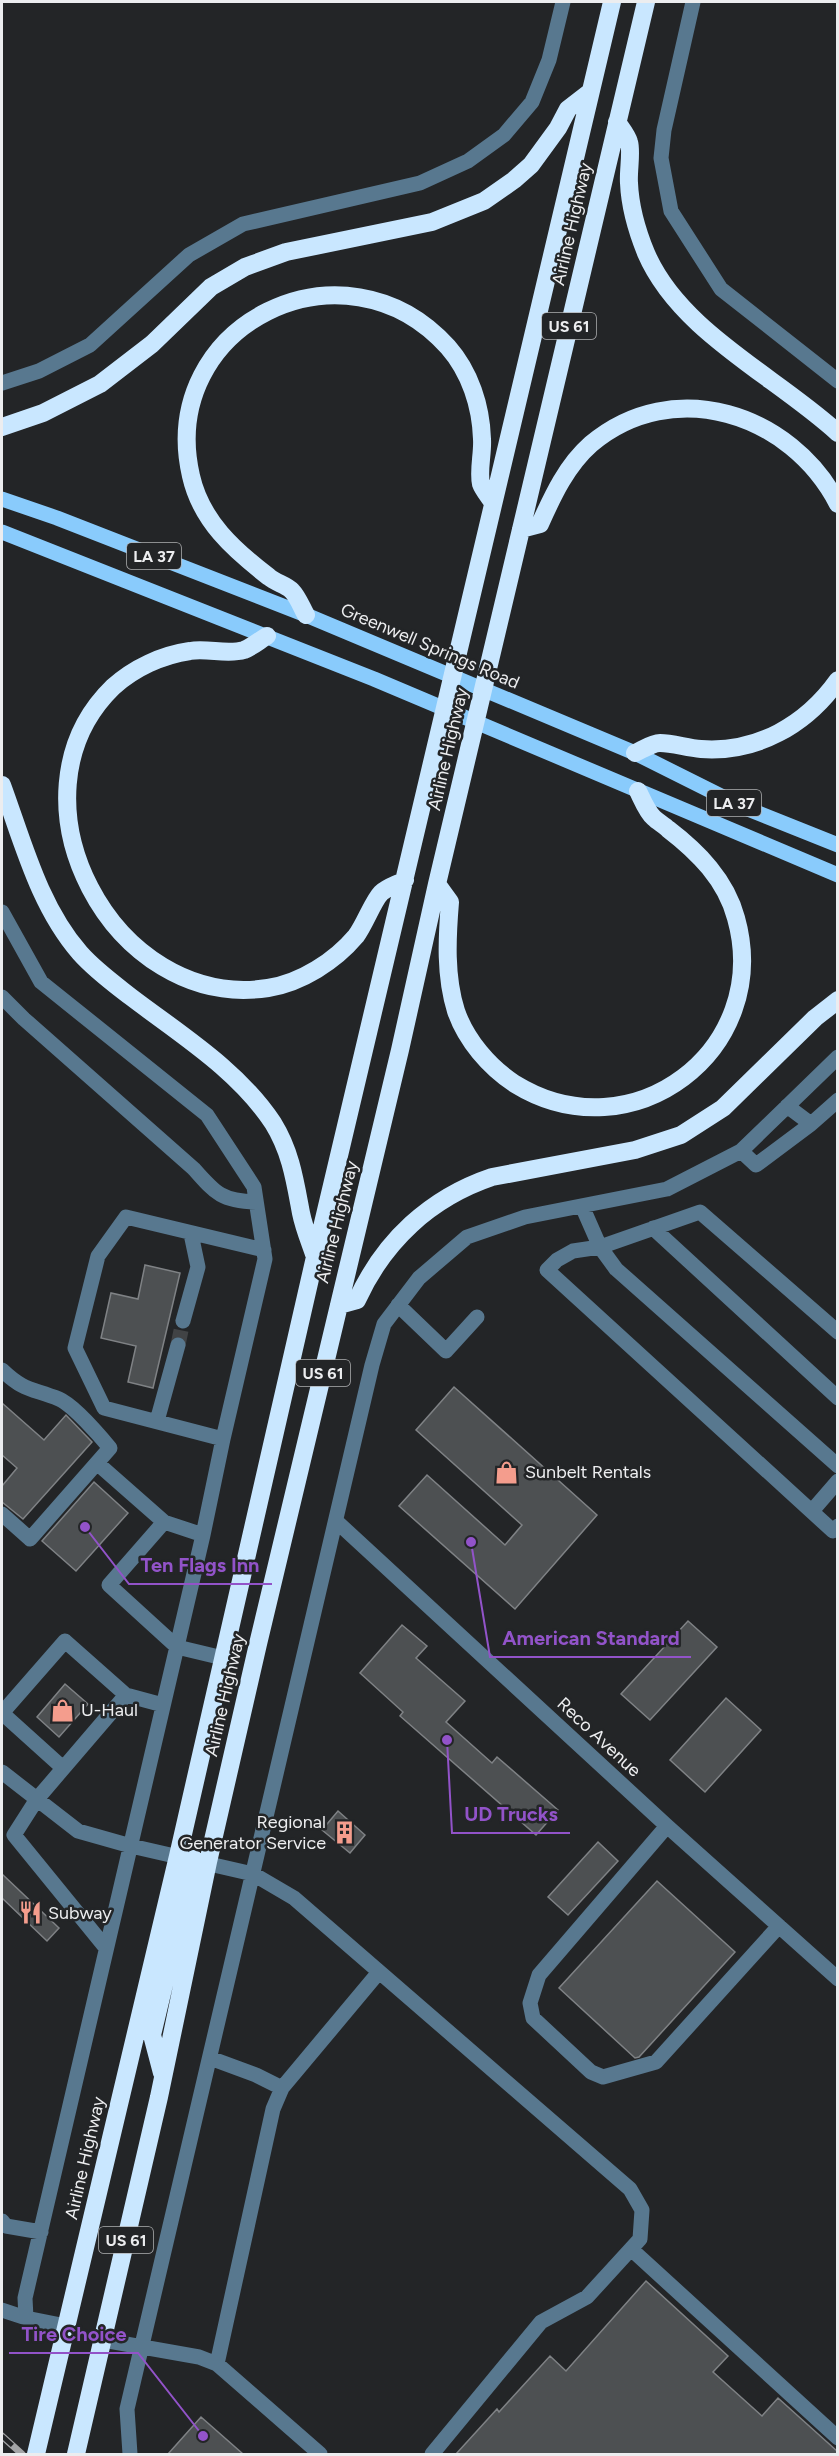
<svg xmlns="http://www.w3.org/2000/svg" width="839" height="2456" viewBox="0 0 839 2456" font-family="Figtree,sans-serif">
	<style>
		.building { fill: #4d5052; stroke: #7f8285; stroke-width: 1.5 }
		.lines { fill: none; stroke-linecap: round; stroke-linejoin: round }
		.minor-tunnel { stroke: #414345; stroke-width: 15; stroke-dasharray: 15 8; stroke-linecap: butt }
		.minor { stroke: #58788f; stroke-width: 15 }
		.major { stroke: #89cbfc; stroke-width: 15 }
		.highway { stroke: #c9e7ff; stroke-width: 18 }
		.rail-casing { stroke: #a4a5a7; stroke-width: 7 }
		.rail { stroke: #232527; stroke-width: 4.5; stroke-dasharray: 14; stroke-linecap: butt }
		.labels { text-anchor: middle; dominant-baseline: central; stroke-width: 5; stroke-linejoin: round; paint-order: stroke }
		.shield { fill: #232527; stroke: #b0b1b3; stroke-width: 1.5 }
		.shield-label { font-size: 16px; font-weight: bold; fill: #ecedef }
		.street-label { font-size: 18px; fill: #ecedef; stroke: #232527 }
		.poi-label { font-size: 18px; fill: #ecedef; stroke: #232527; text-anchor: start }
		.leader { fill: none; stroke: #9253c9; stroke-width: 2 }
		.callout-dot { fill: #9253c9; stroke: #232527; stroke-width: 2 }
		.callout-label { font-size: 20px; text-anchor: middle; font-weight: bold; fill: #9253c9; stroke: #232527; stroke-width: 5; stroke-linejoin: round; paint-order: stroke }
	</style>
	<rect width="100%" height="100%" fill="#232527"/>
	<!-- building -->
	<path class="building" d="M145 1265 180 1273 153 1388 128 1382 136 1346 101 1338 111 1293 138 1299Z
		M454 1387 597 1515 515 1609 399 1506 427 1475 505 1545 522 1525 416 1430Z
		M2 1403 44 1440 66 1415 92 1442 23 1519 2 1502V1486L17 1468 2 1455Z
		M94 1482 128 1513 76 1571 42 1541Z
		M688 1621 717 1647 650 1720 621 1694Z
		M402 1625 427 1646 416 1658 465 1701 446 1722 492 1763 497 1757 558 1810 536 1835 400 1716 403 1712 360 1673Z
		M65 1684 88 1704 59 1737 37 1717Z
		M726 1698 761 1730 705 1792 670 1760Z
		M338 1811 365 1835 350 1853 322 1830Z
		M598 1842 618 1861 568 1915 548 1897Z
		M2 1874 59 1928 47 1941 2 1898Z
		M657 1881 735 1952 639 2057 635 2058 559 1988Z
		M646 2281 728 2356 713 2372 762 2416 778 2398 837 2451V2454H456L497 2409 499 2412 550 2356 566 2371Z
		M201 2417 243 2454H168Z"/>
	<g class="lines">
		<!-- minor-tunnel -->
		<path class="minor-tunnel" d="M178 1345 183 1321"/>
		<!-- minor -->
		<path class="minor" d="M693 2 664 130 661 158 671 211 721 289 838 381
			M2 383 39 371 90 345 189 255 243 224 420 183 468 161 504 135 532 102 549 60 563 2
			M2 912 41 982 207 1115 254 1187 265 1259 223 1439 203 1535 25 2298 26 2318 66 2326
			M2 997 24 1019 194 1169C216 1194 222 1201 256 1202
			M787 1106 811 1124 838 1100
			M741 1151 756 1165 811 1124
			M582 1206 600 1247 616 1269 838 1466
			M653 1228 838 1398
			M398 1305 446 1351 477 1317
			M183 1321 198 1267 191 1234
			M838 1332 700 1212 600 1247 573 1251 557 1260 547 1270 833 1531 838 1526
			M2 1370C25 1392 32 1388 59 1399 73 1405 100 1436 110 1448L30 1539 2 1514
			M157 1421 178 1345
			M223 1439 104 1408 75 1348 98 1256 126 1217 264 1250
			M97 1463 164 1522 109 1585 177 1647 223 1658
			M812 1511 838 1481
			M336 1521 667 1826 838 1979
			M164 1522 203 1535
			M126 1695 163 1705
			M2 1713 65 1641 126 1695 37 1799 14 1835 106 1948
			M2 1713 63 1768
			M2 1772 78 1831 131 1846 253 1874 294 1898 630 2189 642 2210 640 2239 587 2297 541 2322 432 2454
			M667 1826 539 1975 530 2003 533 2018 591 2072 603 2077 656 2062 779 1926
			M210 2058 256 2075 282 2088 379 1972
			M2 2221 6 2226 41 2232
			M631 2249 838 2438
			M2 2310 26 2318
			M103 2340 199 2357 217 2364 320 2454
			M217 2364 273 2109 282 2088
			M130 2454 127 2409 372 1365 384 1324 419 1278 467 1237 525 1217 667 1189 741 1151 838 1057"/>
		<!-- major -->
		<path class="major" d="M2 499 57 518 306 615 635 753 743 807 838 845
			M2 532 374 679 838 875"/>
		<!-- highway -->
		<path class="highway" d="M617 122C621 128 627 135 629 142 632 151 628 172 629 183 630 207 637 231 646 253 680 332 776 376 838 433
			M2 427 43 413 100 384 152 344 211 287 245 267 286 252 432 222 484 201 514 180 531 165 558 128 568 109 590 92
			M521 529 540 524C553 495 567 465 591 444 673 375 791 413 838 504
			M306 615C302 608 298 597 292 591 287 585 276 583 269 577 234 550 201 521 191 476 156 324 345 232 448 347 470 372 481 406 482 439 483 453 478 471 481 484 483 490 490 498 493 503
			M267 636C260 640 252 647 244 650 228 655 207 648 190 651 162 655 134 668 113 687 0 797 113 1012 268 988 301 983 335 961 356 936 365 924 373 901 381 893 387 887 398 884 405 880
			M635 753C642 750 652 743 660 743 673 743 687 748 701 749 757 753 806 725 838 680
			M2 785C23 842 39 906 80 953 95 970 113 983 131 997 181 1035 238 1070 273 1123 291 1152 295 1181 301 1213 304 1228 310 1242 315 1257
			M437 884 450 902C447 938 445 976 456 1011 466 1040 489 1067 515 1084 632 1156 773 1050 736 918 726 880 698 852 668 829 664 825 658 822 654 818 647 812 642 799 638 791
			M339 1305 357 1300C384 1241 430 1198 492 1177L635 1150 681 1135 723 1108 815 1018 838 1000
			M162 2073 152 2035 194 1859
			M36 2454 178 1856 315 1257 612 2
			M76 2454 159 2097 208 1862 258 1644 400 1050 437 884 646 2"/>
		<defs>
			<path id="rail" d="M2 2436 22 2454"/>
		</defs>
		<!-- rail casing -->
		<use href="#rail" class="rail-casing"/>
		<!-- rail -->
		<use href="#rail" class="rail"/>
	</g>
	<!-- icons -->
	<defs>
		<symbol id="shop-bare" viewBox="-9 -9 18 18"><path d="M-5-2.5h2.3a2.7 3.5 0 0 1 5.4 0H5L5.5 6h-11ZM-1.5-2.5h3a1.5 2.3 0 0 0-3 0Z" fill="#f49d8d" stroke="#232527" stroke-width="2.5" paint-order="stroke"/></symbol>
		<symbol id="building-bare" viewBox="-9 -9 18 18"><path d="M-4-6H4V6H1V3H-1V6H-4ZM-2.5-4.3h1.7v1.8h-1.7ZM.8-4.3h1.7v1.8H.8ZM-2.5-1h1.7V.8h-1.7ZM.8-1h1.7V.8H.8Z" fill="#f49d8d" stroke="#232527" stroke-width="2.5" paint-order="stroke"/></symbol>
		<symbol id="restaurant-bare" viewBox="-9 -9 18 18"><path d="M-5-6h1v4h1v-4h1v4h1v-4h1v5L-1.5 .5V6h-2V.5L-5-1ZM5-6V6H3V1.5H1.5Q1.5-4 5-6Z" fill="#f49d8d" stroke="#232527" stroke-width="2.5" paint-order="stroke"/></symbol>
	</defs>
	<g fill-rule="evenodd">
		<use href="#shop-bare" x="490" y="1456" width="33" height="33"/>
		<use href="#shop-bare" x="46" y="1694" width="33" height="33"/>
		<use href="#building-bare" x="328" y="1816" width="33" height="33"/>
		<use href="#restaurant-bare" x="14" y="1896" width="33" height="33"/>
	</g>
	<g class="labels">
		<!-- shield labels -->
		<g class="shield">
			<rect x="542" y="313" width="54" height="26" rx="4.5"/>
			<rect x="127" y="543" width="54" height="26" rx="4.5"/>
			<rect x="707" y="790" width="54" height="26" rx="4.5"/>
			<rect x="296" y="1360" width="54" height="26" rx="4.5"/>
			<rect x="99" y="2227" width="54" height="26" rx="4.5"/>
		</g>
		<g class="shield-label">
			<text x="569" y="326">US 61</text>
			<text x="154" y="556">LA 37</text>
			<text x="734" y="803">LA 37</text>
			<text x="323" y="1373">US 61</text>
			<text x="126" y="2240">US 61</text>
		</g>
		<!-- street labels -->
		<g class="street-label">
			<text transform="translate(572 224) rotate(-77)">Airline Highway</text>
			<text transform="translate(430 646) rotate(23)">Greenwell Springs Road</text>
			<text transform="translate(448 749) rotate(-77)">Airline Highway</text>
			<text transform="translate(337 1222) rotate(-76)">Airline Highway</text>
			<text transform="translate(225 1695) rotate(-77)">Airline Highway</text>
			<text transform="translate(599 1737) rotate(43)">Reco Avenue</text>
			<text transform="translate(85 2158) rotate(-77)">Airline Highway</text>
		</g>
		<!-- poi labels -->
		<g class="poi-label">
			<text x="525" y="1472">Sunbelt Rentals</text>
			<text x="81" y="1710">U-Haul</text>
			<text x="326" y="1822" text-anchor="end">Regional<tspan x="326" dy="21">Generator Service</tspan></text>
			<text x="48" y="1913">Subway</text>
		</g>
	</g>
	<!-- callouts -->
	<path class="leader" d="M85 1527L129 1584H272M471 1542L490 1657H691M447 1740L452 1833H570M203 2436L138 2353H9"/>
	<g class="callout-dot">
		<circle cx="85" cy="1527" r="6"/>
		<circle cx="471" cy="1542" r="6"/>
		<circle cx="447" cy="1740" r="6"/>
		<circle cx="203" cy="2436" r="6"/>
	</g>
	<g class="callout-label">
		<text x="200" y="1572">Ten Flags Inn</text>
		<text x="591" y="1645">American Standard</text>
		<text x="511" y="1821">UD Trucks</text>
		<text x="74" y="2341">Tire Choice</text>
	</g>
	<!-- border -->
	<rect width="839" height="2456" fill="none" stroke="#ecedef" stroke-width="6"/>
</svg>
